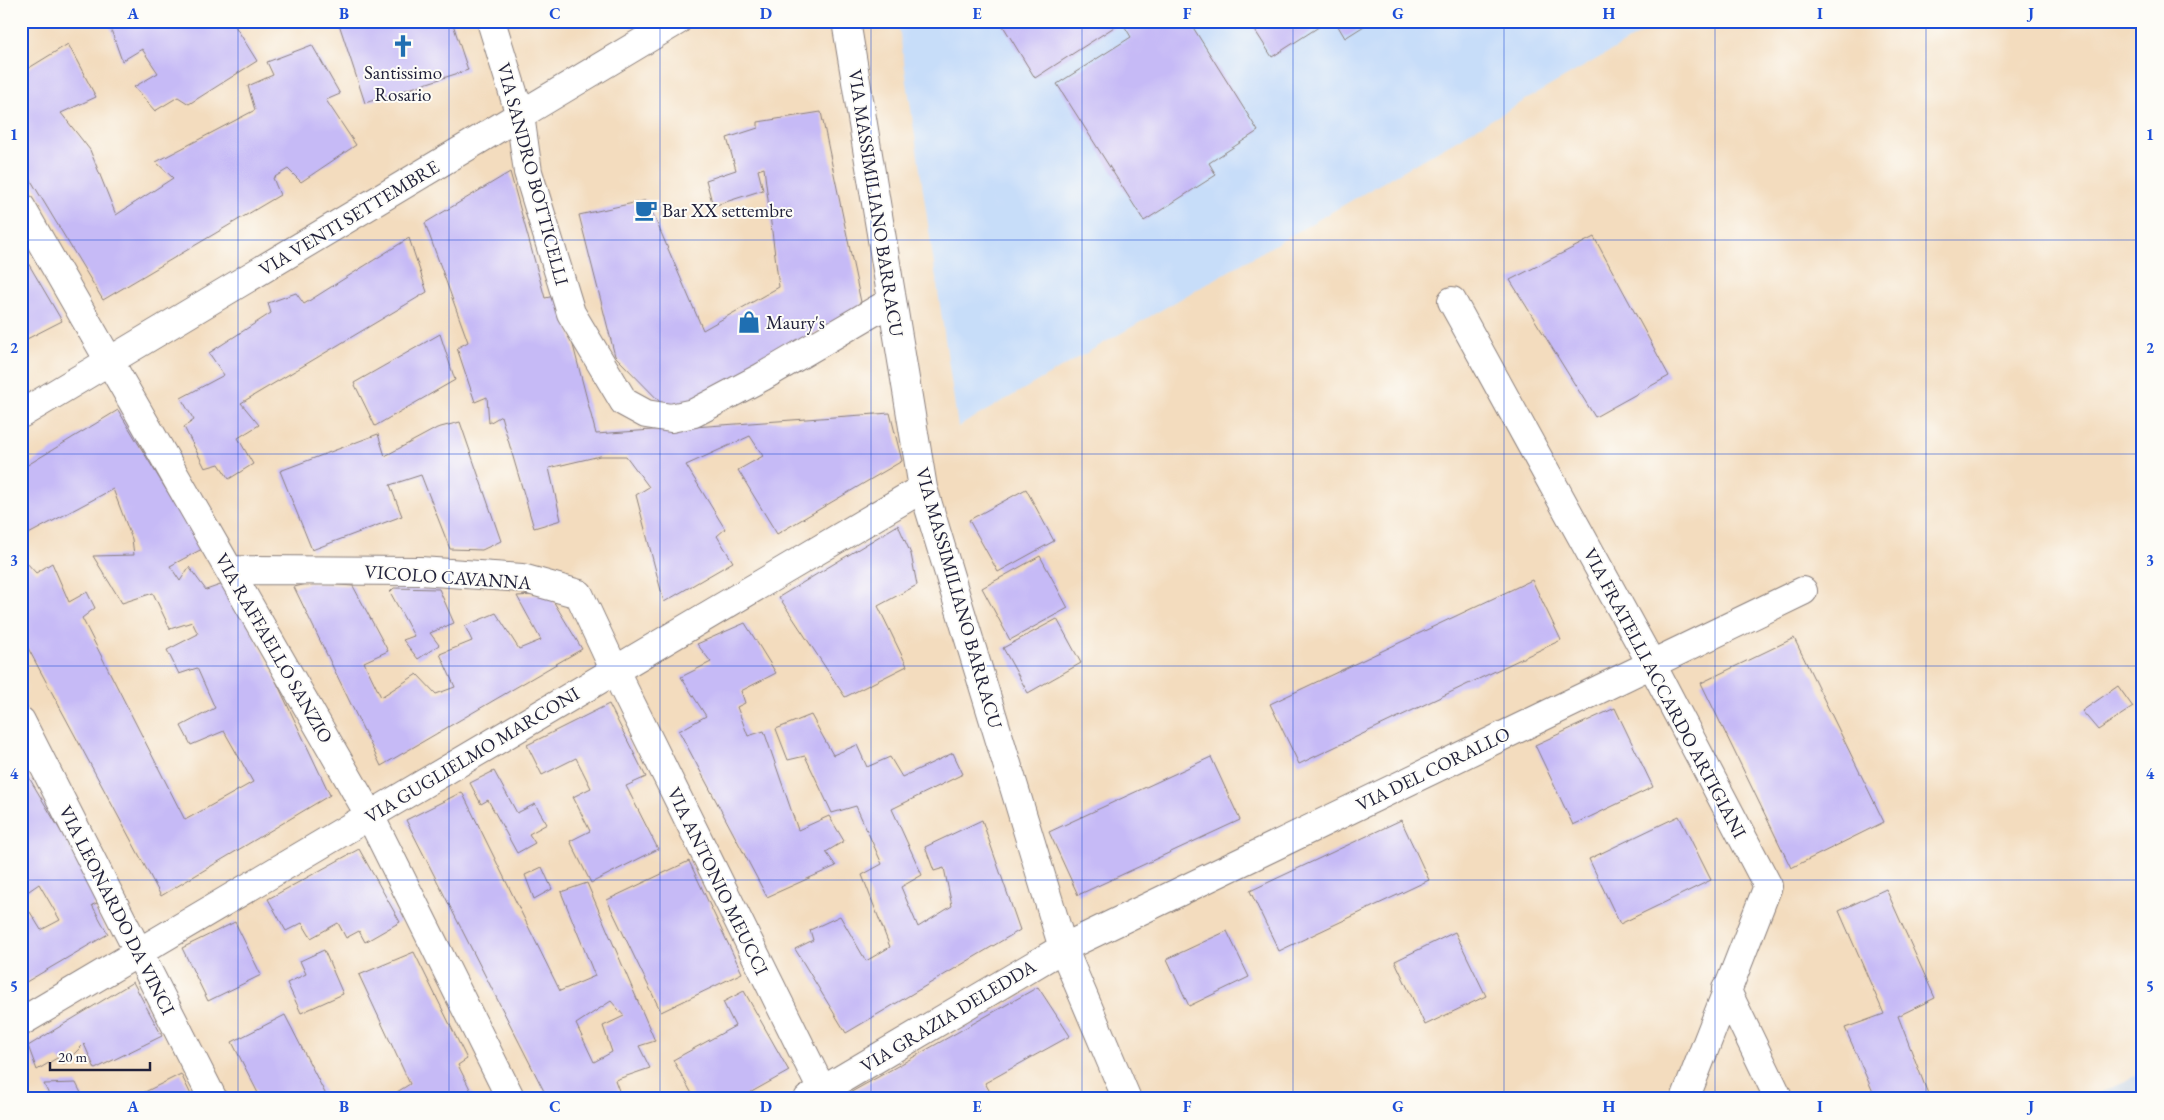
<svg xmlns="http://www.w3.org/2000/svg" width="2164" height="1120" viewBox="0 0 2164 1120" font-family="'EB Garamond',serif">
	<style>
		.built { fill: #c7ddf9 }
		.industrial { fill: #b5c6de }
		.building { fill: #c6baf6; fill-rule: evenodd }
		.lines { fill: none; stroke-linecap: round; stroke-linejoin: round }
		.minor-casing { stroke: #8a7f7c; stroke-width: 30 }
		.major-casing { stroke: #8a7f7c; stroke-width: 30 }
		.minor { stroke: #fff; stroke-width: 28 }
		.major { stroke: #fff; stroke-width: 28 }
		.grid { fill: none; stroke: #1d4ed8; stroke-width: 1; stroke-opacity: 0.55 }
		.labels { text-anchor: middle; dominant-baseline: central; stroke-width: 4; stroke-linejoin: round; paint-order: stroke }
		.poi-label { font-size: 19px; fill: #22223b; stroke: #fdfcf7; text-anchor: start }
		.street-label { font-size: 19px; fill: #22223b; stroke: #fdfcf7 }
		.neatline { fill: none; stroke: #1d4ed8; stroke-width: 2 }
		.grid-label { font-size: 16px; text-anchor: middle; font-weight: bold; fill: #1d4ed8 }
	</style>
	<rect width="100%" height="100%" fill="#fdfcf7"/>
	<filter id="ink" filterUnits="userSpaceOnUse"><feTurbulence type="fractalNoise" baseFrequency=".02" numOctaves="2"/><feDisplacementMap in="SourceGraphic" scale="10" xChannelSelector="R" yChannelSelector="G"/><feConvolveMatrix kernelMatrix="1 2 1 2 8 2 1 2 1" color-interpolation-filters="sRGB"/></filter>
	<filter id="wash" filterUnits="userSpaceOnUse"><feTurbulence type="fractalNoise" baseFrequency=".0096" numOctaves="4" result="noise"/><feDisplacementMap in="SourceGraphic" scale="20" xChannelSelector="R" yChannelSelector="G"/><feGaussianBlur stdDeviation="1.12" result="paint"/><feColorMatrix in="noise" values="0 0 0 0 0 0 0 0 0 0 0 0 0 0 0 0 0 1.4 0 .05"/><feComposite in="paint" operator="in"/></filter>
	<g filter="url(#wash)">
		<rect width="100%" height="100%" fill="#f3dcbe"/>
		<!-- built -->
		<path class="built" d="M898 21H1663L958 427Z"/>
		<!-- industrial -->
		<path class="industrial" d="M2143 1072V1099H2094L2093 1096Z"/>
		<g id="blocks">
			<!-- building -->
			<path class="building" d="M108 21H232L257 61 189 104 178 97 155 111 134 87 158 73 142 49 122 61Z
				M338 21H452L468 70 365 103Z
				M1000 21H1189L1258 131 1209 163 1216 175 1144 221 1057 84 1131 37 1122 22 1035 78Z
				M1249 21H1328L1272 57Z
				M1335 21H1372L1345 38Z
				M68 44 96 97 61 113 90 150 116 215 173 178 156 162 255 110 248 86 273 75 267 62 312 45 340 94 326 100 356 145 301 182 288 169 273 178 280 195 103 300 21 164V66L24 71Z
				M821 112 862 307 671 413 615 356 579 215 647 200 703 330 779 287 764 168 758 170 763 190 713 206 706 180 736 170 727 138 758 128V122Z
				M510 172 545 298 560 295 596 434 890 413 902 461 777 534 738 470 763 456 750 436 686 465 725 529 717 536 733 562 664 602 636 495 649 487 626 456H600L549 468 561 520 534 528 501 416 489 423 487 397 475 402 457 348 468 342 425 223Z
				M1594 237 1669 376 1595 417 1510 280Z
				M409 238 427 292 241 403 259 425 238 438 253 464 229 479 219 464 205 468 184 427 194 420 181 398 224 375 209 353 271 313 268 303 296 293 304 304Z
				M21 251 62 321 21 342Z
				M440 334 455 380 375 426 354 383Z
				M118 410 202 549 170 566 180 581 189 567 206 590 229 582 330 795 161 896 21 635V565L26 562 36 573 52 563 69 602 87 592 95 608 82 618 185 820 253 782 224 731 191 745 181 726 215 708 197 668 179 674 167 650 198 634 192 622 170 629 153 593 122 603 93 556 134 555 132 539 113 489 21 538V469Z
				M460 422 501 541 482 550 450 549 421 475 390 485 402 516 312 550 280 471 378 434 385 456 437 428Z
				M1026 489 1054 541 998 572 969 520Z
				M898 525 911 554 917 585 878 606 907 666 845 697 779 597Z
				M1040 556 1068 608 1010 640 982 588Z
				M1532 580 1561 640 1299 764 1270 704Z
				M311 583 353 586 388 651 364 662 381 697 417 674 436 694 455 687 440 654 472 641 465 626 496 613 519 649 541 640 517 596 549 594 582 649 381 766 294 587Z
				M394 588 439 589 454 623 430 633 439 645 418 659 403 640 414 636 390 592Z
				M1057 619 1081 663 1028 693 1003 648Z
				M745 623 776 673 741 691 745 703 737 707 748 736 764 731 798 830 829 816 844 841 826 852 836 866 767 897 679 731 706 716 681 677 711 662 697 644Z
				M1794 638 1884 822 1791 868 1701 683Z
				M2118 686 2133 707 2098 730 2082 711Z
				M609 704 646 777 626 786 658 849 591 883 570 841 590 831 573 797 591 788 576 758 542 775 527 745Z
				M1615 708 1653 787 1573 825 1535 745Z
				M811 715 833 755 857 745 867 767 890 757 902 777 953 753 963 774 892 809 922 875 901 887 918 927 952 906 944 868 934 871 925 847 982 820 1020 930 846 1033 795 949 813 940 810 930 840 916 866 961 890 947 862 875 882 864 856 806 832 813 805 756 788 760 776 729Z
				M1211 757 1240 820 1078 895 1049 832Z
				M21 764 102 901 92 905 108 934 21 985V917L30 912 41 930 60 920 39 884 23 895 21 892Z
				M494 771 517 813 535 804 547 824 529 834 535 843 517 853 488 800 481 804 470 783Z
				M462 792 560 991 595 976 561 892 587 883 655 1041 639 1046 650 1068 615 1080 622 1099H548L406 820ZM611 1001 624 1016 603 1026 612 1052 594 1062 576 1024Z
				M1679 816 1711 880 1620 924 1589 859Z
				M1401 820 1429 880 1279 951 1250 891Z
				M359 849 400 922 365 942 359 931 346 938 338 923 311 938 302 923 286 931 268 899Z
				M689 861 742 973 661 1012 607 900Z
				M542 867 552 889 534 899 525 875Z
				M1886 889 1935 998 1898 1016 1930 1099H1876L1845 1028 1884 1014 1839 911Z
				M235 922 261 975 208 1001 182 948Z
				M1227 931 1249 977 1189 1006 1167 959Z
				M1455 932 1486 996 1425 1025 1395 961Z
				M324 950 343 994 301 1013 287 983 306 974 300 961Z
				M414 952 467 1059 458 1065 475 1099H401L397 1092 410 1084 359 975Z
				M133 982 162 1036 95 1069 84 1044 64 1064 57 1058 37 1070 28 1046Z
				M1038 987 1070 1036 985 1083 994 1099H937L935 1094 926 1099H839Z
				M744 991 789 1071 739 1099H695L673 1060 735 1026 723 1002Z
				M285 1015 328 1099H261L232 1042Z
				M181 1074 193 1099H131Z
				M76 1083 84 1099H51L44 1084Z
				M1083 1094 1086 1099H1076Z"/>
		</g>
	</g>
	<g filter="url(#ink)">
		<use href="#blocks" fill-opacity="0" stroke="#8a7f7c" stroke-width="1"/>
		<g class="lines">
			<defs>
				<path id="minor" d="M491 21 520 115 528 172 571 313 624 402 646 414 671 418 694 413 762 377 892 301
					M846 21 923 488 1063 948 1127 1099
					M21 207 370 816 511 1099
					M1452 301 1651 663 1768 886 1685 1099
					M229 570 420 571 522 578 579 594 615 671 822 1090
					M21 721 213 1099
					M1726 989 1779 1099
					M21 1022 923 488
					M808 1099 1063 948 1803 591"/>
				<path id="major" d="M21 414 677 21"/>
			</defs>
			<!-- minor casing -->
			<use href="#minor" class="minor-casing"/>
			<!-- major casing -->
			<use href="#major" class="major-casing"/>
			<!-- minor -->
			<use href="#minor" class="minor"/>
			<!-- major -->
			<use href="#major" class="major"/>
		</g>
	</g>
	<!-- grid -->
	<path class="grid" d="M238 21V1099M449 21V1099M660 21V1099M871 21V1099M1082 21V1099M1293 21V1099M1504 21V1099M1715 21V1099M1926 21V1099M21 240H2143M21 454H2143M21 666H2143M21 880H2143"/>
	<!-- icons -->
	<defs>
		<symbol id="church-bare" viewBox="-9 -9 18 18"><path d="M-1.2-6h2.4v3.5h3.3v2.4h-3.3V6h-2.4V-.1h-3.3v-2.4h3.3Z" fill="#1f6fb2" stroke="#fdfcf7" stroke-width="2.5" paint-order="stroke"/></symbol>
		<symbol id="cafe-bare" viewBox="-9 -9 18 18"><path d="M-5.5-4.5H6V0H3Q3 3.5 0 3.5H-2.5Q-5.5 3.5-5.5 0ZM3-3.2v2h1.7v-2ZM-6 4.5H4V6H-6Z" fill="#1f6fb2" stroke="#fdfcf7" stroke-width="2.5" paint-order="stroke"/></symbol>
		<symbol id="shop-bare" viewBox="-9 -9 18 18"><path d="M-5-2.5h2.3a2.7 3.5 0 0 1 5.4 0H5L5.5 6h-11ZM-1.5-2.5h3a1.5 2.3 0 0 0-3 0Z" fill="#1f6fb2" stroke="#fdfcf7" stroke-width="2.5" paint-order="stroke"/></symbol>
	</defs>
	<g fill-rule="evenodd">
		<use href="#church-bare" x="387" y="30" width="32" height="32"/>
		<use href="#cafe-bare" x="630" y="194" width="32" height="32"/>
		<use href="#shop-bare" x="733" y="306" width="32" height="32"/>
	</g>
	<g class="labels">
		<!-- poi labels -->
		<g class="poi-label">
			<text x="403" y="72" text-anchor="middle">Santissimo<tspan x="403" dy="22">Rosario</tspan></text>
			<text x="662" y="210">Bar XX settembre</text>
			<text x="766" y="322">Maury's</text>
		</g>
		<!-- street labels -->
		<g class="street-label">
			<text transform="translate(533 174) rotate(75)">VIA SANDRO BOTTICELLI</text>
			<text transform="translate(876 203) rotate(81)">VIA MASSIMILIANO BARRACU</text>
			<text transform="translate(349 218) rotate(-31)">VIA VENTI SETTEMBRE</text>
			<text transform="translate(448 577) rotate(4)">VICOLO CAVANNA</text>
			<text transform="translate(959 598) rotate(74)">VIA MASSIMILIANO BARRACU</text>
			<text transform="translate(274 648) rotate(60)">VIA RAFFAELLO SANZIO</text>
			<text transform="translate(1665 693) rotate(62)">VIA FRATELLI ACCARDO ARTIGIANI</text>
			<text transform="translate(472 755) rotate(-31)">VIA GUGLIELMO MARCONI</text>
			<text transform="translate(1433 769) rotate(-26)">VIA DEL CORALLO</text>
			<text transform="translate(718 881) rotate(64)">VIA ANTONIO MEUCCI</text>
			<text transform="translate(117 910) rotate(63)">VIA LEONARDO DA VINCI</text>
			<text transform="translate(948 1016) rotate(-31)">VIA GRAZIA DELEDDA</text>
		</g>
	</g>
	<!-- margin -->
	<rect width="2164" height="1120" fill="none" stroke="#fdfcf7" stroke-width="55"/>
	<!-- scale -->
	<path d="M50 1062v8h100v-8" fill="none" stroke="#22223b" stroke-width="2.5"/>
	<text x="58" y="1062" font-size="15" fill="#22223b" stroke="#fdfcf7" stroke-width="4" paint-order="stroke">20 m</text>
	<rect x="28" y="28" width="2108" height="1064" class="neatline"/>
	<g class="grid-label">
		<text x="133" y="19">A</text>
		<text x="344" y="19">B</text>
		<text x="555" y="19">C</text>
		<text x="766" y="19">D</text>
		<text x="977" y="19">E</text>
		<text x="1187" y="19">F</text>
		<text x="1398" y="19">G</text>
		<text x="1609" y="19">H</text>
		<text x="1820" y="19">I</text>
		<text x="2031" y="19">J</text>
		<text x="14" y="140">1</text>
		<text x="2150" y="140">1</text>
		<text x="14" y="353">2</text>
		<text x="2150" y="353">2</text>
		<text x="14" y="566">3</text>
		<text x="2150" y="566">3</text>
		<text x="14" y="779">4</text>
		<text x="2150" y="779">4</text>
		<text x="14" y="992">5</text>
		<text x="2150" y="992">5</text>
		<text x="133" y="1112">A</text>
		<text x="344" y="1112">B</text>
		<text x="555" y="1112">C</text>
		<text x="766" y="1112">D</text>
		<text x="977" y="1112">E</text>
		<text x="1187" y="1112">F</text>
		<text x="1398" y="1112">G</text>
		<text x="1609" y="1112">H</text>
		<text x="1820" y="1112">I</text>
		<text x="2031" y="1112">J</text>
	</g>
</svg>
